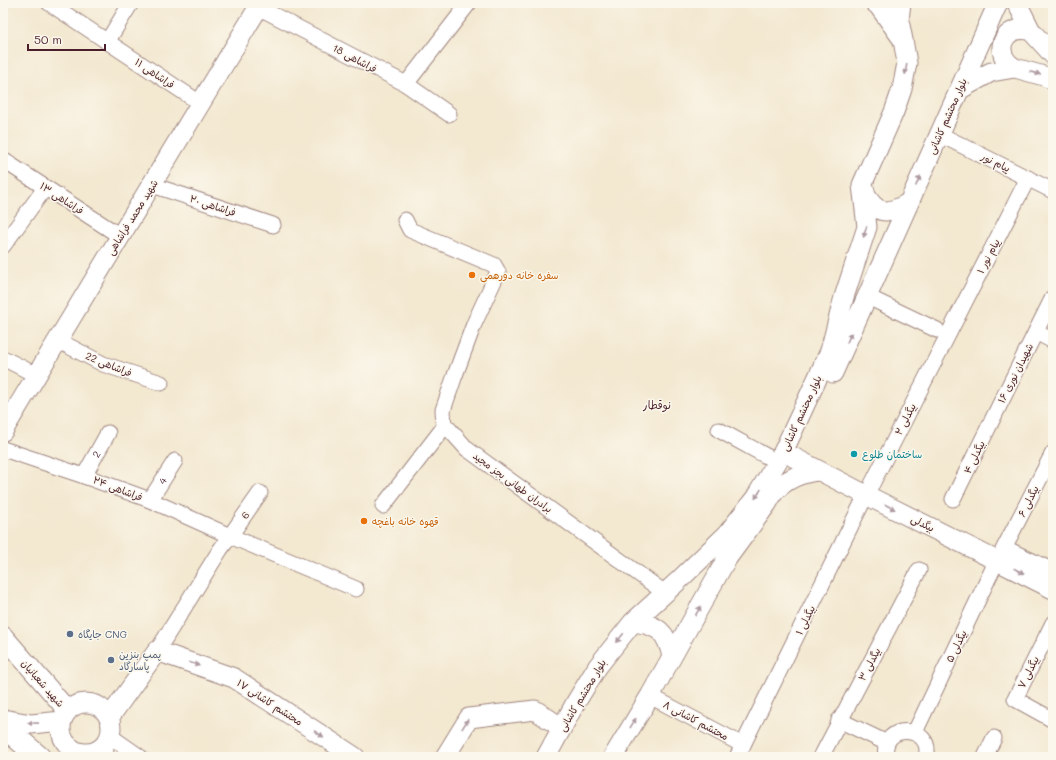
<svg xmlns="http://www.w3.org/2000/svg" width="1056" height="760" viewBox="0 0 1056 760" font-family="Mali,'Playpen Sans Arabic',sans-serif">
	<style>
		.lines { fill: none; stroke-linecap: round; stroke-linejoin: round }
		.minor-casing { stroke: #9e847e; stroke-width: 17 }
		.major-casing { stroke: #9e847e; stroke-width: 21 }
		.highway-casing { stroke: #9e847e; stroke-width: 24 }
		.minor { stroke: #fff; stroke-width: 15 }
		.major { stroke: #fff; stroke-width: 19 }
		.highway { stroke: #fff; stroke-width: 22 }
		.oneway { fill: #ae9aa0 }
		.food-dot { fill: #e8710a; stroke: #fbf7ec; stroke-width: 1.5 }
		.culture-dot { fill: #0f9aa8; stroke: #fbf7ec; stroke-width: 1.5 }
		.service-dot { fill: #5c6f8a; stroke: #fbf7ec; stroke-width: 1.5 }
		.labels { text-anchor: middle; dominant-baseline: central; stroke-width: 3; stroke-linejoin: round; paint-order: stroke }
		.street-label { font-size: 10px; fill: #4a1f2b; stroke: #fbf7ec }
		.food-label { font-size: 10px; fill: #c56008; stroke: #fbf7ec; text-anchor: start }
		.culture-label { font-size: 10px; fill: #0d838f; stroke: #fbf7ec; text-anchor: start }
		.service-label { font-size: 10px; fill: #4e5e75; stroke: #fbf7ec; text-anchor: start }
		.neighbourhood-label { font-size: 11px; fill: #4a1f2b; stroke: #fbf7ec }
	</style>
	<rect width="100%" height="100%" fill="#fbf7ec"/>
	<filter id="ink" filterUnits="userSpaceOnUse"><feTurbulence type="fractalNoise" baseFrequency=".025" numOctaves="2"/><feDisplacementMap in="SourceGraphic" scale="8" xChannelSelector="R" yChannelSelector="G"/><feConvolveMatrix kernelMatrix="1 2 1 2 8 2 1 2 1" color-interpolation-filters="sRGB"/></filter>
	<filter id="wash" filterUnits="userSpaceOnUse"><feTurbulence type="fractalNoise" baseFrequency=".012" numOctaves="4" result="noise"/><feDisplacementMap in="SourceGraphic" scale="16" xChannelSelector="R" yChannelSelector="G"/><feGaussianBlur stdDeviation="0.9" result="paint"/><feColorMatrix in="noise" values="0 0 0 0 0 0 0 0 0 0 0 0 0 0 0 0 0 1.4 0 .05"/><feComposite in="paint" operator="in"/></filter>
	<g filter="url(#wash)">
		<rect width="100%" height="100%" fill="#f3e8d0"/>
	</g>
	<g filter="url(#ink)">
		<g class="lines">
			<defs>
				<g id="minor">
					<path d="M49 3 200 103"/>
					<path d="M258 7 406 84 449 114"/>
					<path d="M107 42 131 3"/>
					<path d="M406 84 469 3"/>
					<path d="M939 134 1053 191"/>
					<path d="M3 160 120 236"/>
					<path d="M152 185 273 225"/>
					<path d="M405 220 410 230 494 265 498 272 474 324 454 378 443 410 444 427"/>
					<path d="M3 246 45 188"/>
					<path d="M868 297 937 330"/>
					<path d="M1036 332 1053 341"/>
					<path d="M57 340 103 364 161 383"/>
					<path d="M3 358 36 375"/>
					<path d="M719 430 777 462"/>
					<path d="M3 449 84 476 150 500 230 536 220 550 157 651"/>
					<path id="s1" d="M84 476 108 433"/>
					<path d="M872 484 1028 178"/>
					<path d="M260 493 230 536 356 589"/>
					<path d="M953 499 1053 297"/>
					<path id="s2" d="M150 500 175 461"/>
					<path d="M383 506 444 427 449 429 467 449 665 593"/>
					<path d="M1003 550 1053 453"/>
					<path d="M1053 623 1015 699 1053 720"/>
					<path d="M650 696 743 745"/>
					<path d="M839 720 887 743"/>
					<path d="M915 732 997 560"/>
					<path d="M110 736 140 757"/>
					<path d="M105 744 106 753"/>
					<path d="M737 757 866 495"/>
					<path d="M821 757 919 570"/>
					<path d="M886 757C880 720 935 726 926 757"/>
					<path d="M985 757 994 738"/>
				</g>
				<path id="major" d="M875 3 878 5 901 37
					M1017 3 1031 31 1053 55
					M1015 68C990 54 1004 22 1031 31
					M959 90 991 72 1015 68 1044 76 1053 80
					M864 188C865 192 866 197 869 200 880 217 894 211 908 203
					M833 373 998 3
					M3 431 261 3
					M793 457 866 495 1053 589
					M773 493C786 479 801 472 820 471
					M1011 553 1053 573
					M633 622C658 625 666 631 672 656
					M3 636 68 711
					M61 728a25 25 0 1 1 50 0a25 25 0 1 1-50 0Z
					M109 718 157 651 234 678 355 757
					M3 719 31 724 62 721
					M445 757 469 718 535 710 562 728
					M546 757 576 702 598 666 633 622 676 583 727 534 756 497 783 452 830 351 844 297 867 227 862 185 894 112 902 89 907 63 903 40 899 20 901 3
					M613 757 650 696 726 560 767 504 778 485"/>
				<path id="highway" d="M3 726 39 757"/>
			</defs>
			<!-- minor casing -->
			<use href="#minor" class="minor-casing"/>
			<!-- major casing -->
			<use href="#major" class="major-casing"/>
			<!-- highway casing -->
			<use href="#highway" class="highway-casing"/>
			<!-- minor -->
			<use href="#minor" class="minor"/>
			<!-- major -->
			<use href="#major" class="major"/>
			<!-- highway -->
			<use href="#highway" class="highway"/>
		</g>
		<!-- one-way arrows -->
		<defs><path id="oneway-solid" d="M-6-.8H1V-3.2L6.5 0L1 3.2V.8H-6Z"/></defs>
		<g class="oneway">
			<use href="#oneway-solid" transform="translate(906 69) rotate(99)"/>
			<use href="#oneway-solid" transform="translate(1035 73) rotate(15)"/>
			<use href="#oneway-solid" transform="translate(918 181) rotate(-66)"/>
			<use href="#oneway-solid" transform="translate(865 232) rotate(106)"/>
			<use href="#oneway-solid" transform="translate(849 338) rotate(-66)"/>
			<use href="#oneway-solid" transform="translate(758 494) rotate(123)"/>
			<use href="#oneway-solid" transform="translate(890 507) rotate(27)"/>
			<use href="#oneway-solid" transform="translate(1019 571) rotate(27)"/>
			<use href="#oneway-solid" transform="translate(698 611) rotate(-60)"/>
			<use href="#oneway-solid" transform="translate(620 638) rotate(128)"/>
			<use href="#oneway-solid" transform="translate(194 664) rotate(20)"/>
			<use href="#oneway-solid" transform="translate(33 723) rotate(-179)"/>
			<use href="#oneway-solid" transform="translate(633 723) rotate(-59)"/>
			<use href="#oneway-solid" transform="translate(465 724) rotate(-58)"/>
			<use href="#oneway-solid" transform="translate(319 734) rotate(33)"/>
		</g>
	</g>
	<!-- markers -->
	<g class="food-dot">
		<circle cx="472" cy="275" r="4"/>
		<circle cx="364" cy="521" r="4"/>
	</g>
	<circle class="culture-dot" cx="854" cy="454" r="4"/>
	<g class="service-dot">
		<circle cx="70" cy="634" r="4"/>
		<circle cx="111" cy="660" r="4"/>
	</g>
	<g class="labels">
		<!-- street labels -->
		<g class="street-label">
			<text transform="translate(355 58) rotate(28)">فراشاهی 18</text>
			<text transform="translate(155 73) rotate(34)">فراشاهی ۱۱</text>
			<text transform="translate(947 116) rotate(-66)">بلوار محتشم کاشانی</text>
			<text transform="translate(996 162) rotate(26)">پیام نور</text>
			<text transform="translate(62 198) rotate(33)">فراشاهی ۱۳</text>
			<text transform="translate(213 205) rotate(18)">فراشاهی ۲۰</text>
			<text transform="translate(132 217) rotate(-58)">شهید محمد فراشاهی</text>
			<text transform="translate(988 256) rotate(-63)">پیام نور ۱</text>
			<text transform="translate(109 364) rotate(22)">فراشاهی 22</text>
			<text transform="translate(1015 373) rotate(-63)">شهیدان نوری ۱۶</text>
			<text transform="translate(801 413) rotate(-65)">بلوار محتشم کاشانی</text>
			<text transform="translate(905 419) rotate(-63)">بیگدلی ۲</text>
			<text stroke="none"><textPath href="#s1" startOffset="25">2</textPath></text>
			<text transform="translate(974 457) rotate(-64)">بیگدلی ۴</text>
			<text stroke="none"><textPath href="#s2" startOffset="23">4</textPath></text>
			<text transform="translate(513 482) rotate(36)">برادران طهانی بجز مجید</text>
			<text transform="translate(118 488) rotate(21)">فراشاهی ۲۴</text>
			<text transform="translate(1028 501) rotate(-63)">بیگدلی ۶</text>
			<text transform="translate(245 515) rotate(-55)">6</text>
			<text transform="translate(923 523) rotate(27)">بیگدلی</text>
			<text transform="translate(805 620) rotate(-64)">بیگدلی ۱</text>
			<text transform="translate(956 646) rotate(-64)">بیگدلی ۵</text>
			<text transform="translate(869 664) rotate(-62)">بیگدلی ۳</text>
			<text transform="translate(1028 672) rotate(-63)">بیگدلی ۷</text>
			<text transform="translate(43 683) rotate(49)">شهید شعبانیان</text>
			<text transform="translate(582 695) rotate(-59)">بلوار محتشم کاشانی</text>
			<text transform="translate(270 702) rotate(33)">محتشم کاشانی ۱۷</text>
			<text transform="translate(696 720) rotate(28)">محتشم کاشانی ۸</text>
		</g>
		<!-- food labels -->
		<g class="food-label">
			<text x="480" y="275">سفره خانه دورهمی</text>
			<text x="372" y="521">قهوه خانه باغچه</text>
		</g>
		<!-- culture labels -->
		<g class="culture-label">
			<text x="862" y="454">ساختمان طلوع</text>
		</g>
		<!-- service labels -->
		<g class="service-label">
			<text x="78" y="634">جایگاه CNG</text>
			<text x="119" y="654">پمپ بنزین<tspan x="119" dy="12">پاسارگاد</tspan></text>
		</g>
		<!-- neighbourhood labels -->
		<g class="neighbourhood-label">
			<text x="657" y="404">نوقطار</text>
		</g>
	</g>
	<!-- margin -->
	<rect width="1056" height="760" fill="none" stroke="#fbf7ec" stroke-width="16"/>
	<!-- scale -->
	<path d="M28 44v6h77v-6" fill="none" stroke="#4a1f2b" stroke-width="2"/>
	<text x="34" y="44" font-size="12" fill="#4a1f2b" stroke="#fbf7ec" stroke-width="3" paint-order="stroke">50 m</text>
</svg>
